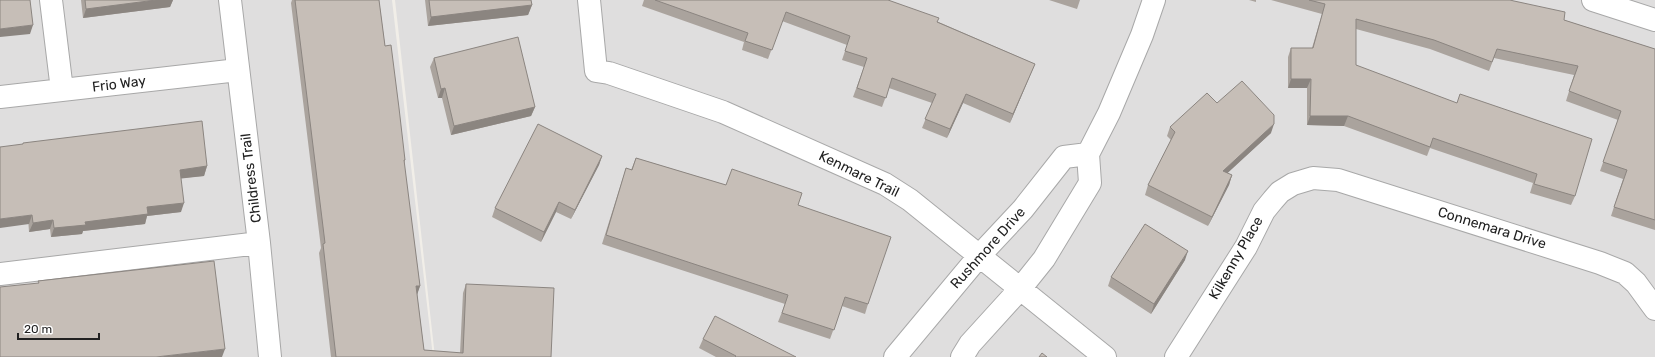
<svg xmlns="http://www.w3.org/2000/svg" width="1655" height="357" viewBox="0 0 1655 357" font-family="Rubik,sans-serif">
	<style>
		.residential { fill: #dfdede }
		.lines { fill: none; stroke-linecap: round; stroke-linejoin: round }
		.minor-casing { stroke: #a8a8a8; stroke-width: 24 }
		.minor { stroke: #fff; stroke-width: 22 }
		.wall { fill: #aaa39d }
		.shaded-wall { fill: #8b8580 }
		.building { fill: #c6beb7; stroke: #8b8580 }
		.labels { text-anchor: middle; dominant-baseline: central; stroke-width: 3.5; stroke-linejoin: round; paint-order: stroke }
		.street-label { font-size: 14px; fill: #212121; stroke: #fff }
	</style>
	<rect width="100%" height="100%" fill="#f1eee8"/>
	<!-- residential -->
	<path class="residential" d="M0 0H392L433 357H0Z
		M395 0H1655V357H435Z"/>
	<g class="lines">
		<defs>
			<path id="minor" d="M51 0 62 90
				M230 0 259 243 270 357
				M589 0 596 71 609 73 723 112 885 184 910 200 1105 357
				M1593 0 1655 20
				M0 97 238 70
				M0 274 259 243
				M895 357 980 255 1023 209 1064 157 1088 154
				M962 357 970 344 1020 289 1044 259 1090 183 1088 154 1109 113 1142 35 1154 0
				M1176 357 1246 247 1264 211 1273 200 1280 192 1293 184 1313 178 1338 180 1600 263 1625 273 1636 283 1655 309"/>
		</defs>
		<!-- minor casing -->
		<use href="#minor" class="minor-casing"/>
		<!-- minor -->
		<use href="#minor" class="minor"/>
	</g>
	<!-- wall -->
	<path class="wall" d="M81 0H173L170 7 83 18Z
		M292 0H379L385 46 405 160 404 164 420 286 417 294 424 350 460 353 463 293 466 284 551 357H331L319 253 321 248 291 3Z
		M425 0H531L532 5 528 15 428 26Z
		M644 0H888L1035 64 1010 123 963 103 947 138 922 128 932 103 889 88 882 107 853 97 864 67 842 60 847 45 782 21 768 59 742 50 744 42 642 6Z
		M1049 0H1080L1077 9Z
		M1249 0H1256V2Z
		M1271 0H1510L1564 20 1655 49V230L1611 216 1623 179 1600 171 1618 120 1566 101 1574 75 1494 58 1489 71 1430 49 1356 29V65L1575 196 1571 205 1530 193 1533 183 1430 148 1427 156 1344 126 1307 125V88H1288V57L1291 48H1312L1322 14Z
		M434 58 535 107 531 116 451 135 442 98H438L430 67Z
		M1217 103 1271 133 1227 173 1232 175 1229 185 1208 226 1145 195 1148 185 1171 140 1167 136 1170 127Z
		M23 143 207 166 204 176 181 178V212L147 216 145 224 83 231 82 234 51 237 50 229 29 232 23 144Z
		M602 156 599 165 571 219 556 212 541 242 492 217 495 208Z
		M636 158 726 185 798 205 868 304 865 314 842 306 830 339 778 322 785 304 602 244 626 168 631 170Z
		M1185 260 1151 314 1108 286 1111 277Z
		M703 339 796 357H716L699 348Z"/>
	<!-- shaded-wall -->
	<path class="shaded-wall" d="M156 0H173L170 7 83 18 86 9Z
		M532 5 528 15 428 26 431 17Z
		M33 25 30 34 0 37V29Z
		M1035 64 1031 73 1010 123 1013 114Z
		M1291 79H1311L1307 88H1288Z
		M445 88 442 98H438L441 89Z
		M966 94 963 103 947 138 950 129Z
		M535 107 531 116 451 135 454 126Z
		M1310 116H1348L1344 126 1307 125Z
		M1274 124 1271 133 1220 180 1223 171Z
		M602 156 599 165 571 219 575 210Z
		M207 166 204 176 177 179 180 170Z
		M1232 175 1229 185 1208 226 1212 217Z
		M559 202 556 212 541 242 544 232Z
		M184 203 181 212 147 216 145 224 83 231 82 234 51 237 54 228 85 222 147 207Z
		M32 215 29 224 0 228V219Z
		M53 220 50 229 29 232 33 223Z
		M1188 251 1185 260 1151 314 1154 304Z
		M416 286H420L417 295Z
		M225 349 222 357H156Z"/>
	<!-- building -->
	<path class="building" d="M0 0H30L33 25 0 29Z
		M85 0H156L86 9Z
		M295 0H379L385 46 391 45 399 108 405 160H404L420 286H416L424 350 463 353 466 284 554 288 551 357H336L323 244 325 243Z
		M429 0H531L532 5 431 17Z
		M655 0H888L939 18 937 22 1035 64 1013 114 966 94 950 129 925 119 936 94 892 78 886 98 857 88 867 58 845 51 850 36 786 12 772 50 745 41 748 33Z
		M1309 0H1510L1514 1 1565 12 1564 20 1655 49V220L1614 207 1627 170 1603 162 1621 111 1569 91 1578 66 1497 49 1492 62 1434 40 1356 19V65L1457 103 1460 94 1592 139 1575 196 1534 184 1537 174 1433 138 1430 147 1348 116H1310L1311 79H1291V48H1313L1325 4Z
		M518 37 535 107 454 126 445 88 441 89 434 58Z
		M1242 81 1274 115V124L1223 171 1232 175 1212 217 1148 185 1175 132 1170 127 1207 93 1217 103Z
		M202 121 207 166 180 170 184 203 147 207 148 214 85 222 86 225 54 228 53 220 33 223 32 215 0 219V147L23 144V143Z
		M538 124 602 156 575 210 559 202 544 232 495 208Z
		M636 158 726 185 732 169 802 193 798 205 891 237 868 304 845 297 834 330 782 313 788 295 606 235 626 168 632 170Z
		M1145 224 1188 251 1154 304 1111 277Z
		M214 261 225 349 156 357H0V287L39 283 38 281Z
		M715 316 796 357H735L736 356 703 339Z
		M1042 353 1047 357H1039Z"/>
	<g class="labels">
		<!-- street labels -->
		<g class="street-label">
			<text transform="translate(119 84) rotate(-7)">Frio Way</text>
			<text transform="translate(859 174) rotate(26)">Kenmare Trail</text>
			<text transform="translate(251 178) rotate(-97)">Childress Trail</text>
			<text transform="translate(1492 228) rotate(17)">Connemara Drive</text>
			<text transform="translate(988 248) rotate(-48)">Rushmore Drive</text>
			<text transform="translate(1236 258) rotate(-60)">Kilkenny Place</text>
		</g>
	</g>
	<!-- scale -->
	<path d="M18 333v6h81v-6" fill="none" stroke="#212121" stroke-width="2"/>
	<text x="24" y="333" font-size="12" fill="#212121" stroke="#ffffff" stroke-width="3" paint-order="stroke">20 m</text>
</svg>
